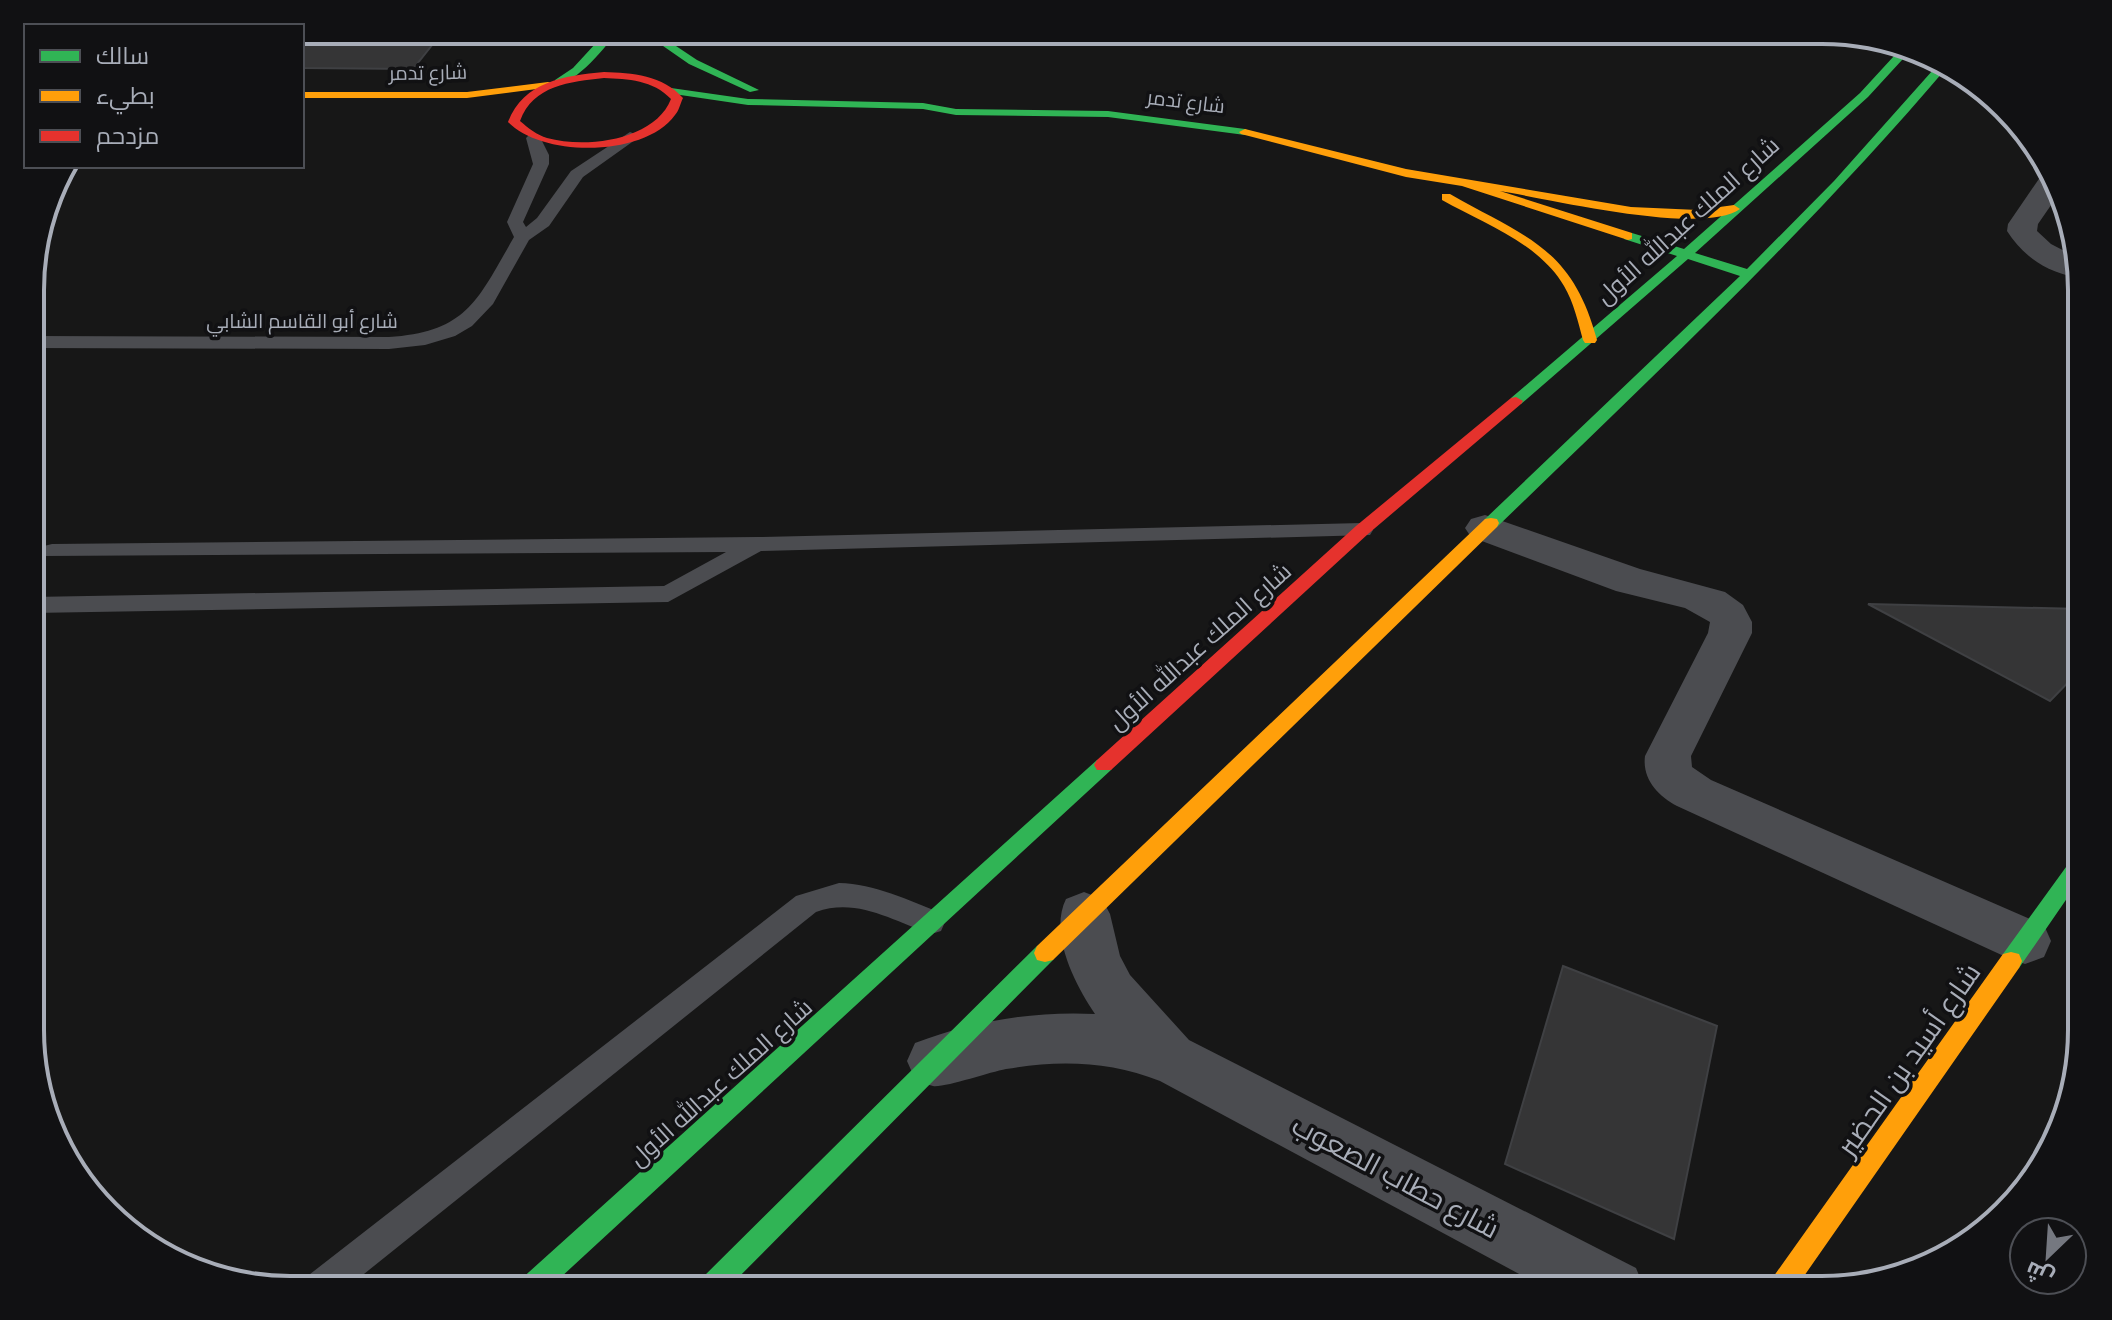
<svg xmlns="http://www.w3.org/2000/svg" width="2112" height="1320" viewBox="0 0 2112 1320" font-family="'IBM Plex Sans',Cairo,sans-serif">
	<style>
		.building { fill: #353536; stroke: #3f4043; stroke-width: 2 }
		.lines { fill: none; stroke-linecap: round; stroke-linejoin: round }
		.lane { fill: #4b4c50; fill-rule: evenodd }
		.street { fill: #4b4c50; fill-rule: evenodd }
		.fast { fill: #30b455; fill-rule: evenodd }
		.slow { fill: #ff9f0a; fill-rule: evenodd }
		.jam { fill: #e5322d; fill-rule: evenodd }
		.labels { text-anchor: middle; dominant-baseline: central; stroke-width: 7; stroke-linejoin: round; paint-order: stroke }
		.far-street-label { font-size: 20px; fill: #a8adb8; stroke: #111113 }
		.street-label { font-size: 24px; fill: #a8adb8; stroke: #111113 }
		.near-street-label { font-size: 28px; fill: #a8adb8; stroke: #111113 }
		.rim { fill: none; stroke: #a8adb8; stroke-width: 4 }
	</style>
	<rect width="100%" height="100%" fill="#171717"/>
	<!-- building -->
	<path class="building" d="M302 30H444L413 69 302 68Z
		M1868 604 2081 609V669L2050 701Z
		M1563 966 1717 1026 1674 1239 1505 1164Z"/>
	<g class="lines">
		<!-- lane -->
		<path class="lane" d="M630 132 635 134V140L583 177 549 226 529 240 493 304 472 326 455 336 425 345 389 349 32 348V336L389 337C468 332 478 299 514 237L507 222 533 164 526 138 529 135H539L549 155V164L523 222 526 227 537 218 571 171Z
			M1362 523 1370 525 1373 530 1370 535 761 551 668 602 32 613V597L664 586 726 552 44 556 41 551 44 546 52 544 757 537Z
			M839 883C875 884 908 900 941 913L945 922 941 931 931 934C893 921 857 897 816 912L344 1290H300L305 1278 796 896Z"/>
		<!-- street -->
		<path class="street" d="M2050 171 2058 195 2038 224 2037 231 2051 244 2076 257 2081 278C2050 274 2024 258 2007 231L2008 224 2043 173Z
			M1485 515 1640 569 1725 592 1743 605 1752 622V633L1691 756 1692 767 1711 780 2044 925 2051 941 2044 957 2025 964 2006 957 1677 806C1658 796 1642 779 1645 756L1708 633 1710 622 1685 608 1616 591 1471 537 1465 528 1471 519Z
			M1084 892 1102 899 1110 914 1120 956 1130 975 1189 1040 1636 1268 1645 1290H1549L1160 1081C1109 1061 1059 1060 1006 1069 990 1072 944 1088 933 1086 927 1085 921 1081 915 1079L907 1061 915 1043C973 1021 1033 1011 1095 1014 1074 983 1049 933 1066 899Z"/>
		<!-- fast -->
		<path class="fast" d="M608 30H619C606 46 576 85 555 84V80L573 68Z
			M640 30H652L697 60 759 90 750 92 689 64Z
			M1905 44 1913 48 1868 97 1695 253 1747 269 1834 181 1941 61 1949 65C1809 230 1652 377 1497 527H1485L1483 523 1485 519 1740 276 1688 259 1521 404H1511V398L1677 256 1624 239V233H1632L1684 249 1860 93Z
			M671 88 748 99 923 103 956 109 1108 111 1245 129 1251 132 1245 135 1108 117 956 115 923 109 748 105 667 93V89Z
			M1104 758 1111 760 1114 765 1111 770 547 1290H515L519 1281 1097 760Z
			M2081 854V878L2019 968 2011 970 2003 968 2000 961 2003 954 2074 856Z
			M1045 944 1053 946 1056 953 1053 960 726 1290H695L699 1281 1037 946Z"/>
		<!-- slow -->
		<path class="slow" d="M548 82 552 83V87L467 98H302V92H467Z
			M1245 129 1406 169 1631 207 1698 210 1734 205 1740 209C1702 236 1549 199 1500 191L1632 233V239L1628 240 1462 186 1406 177 1241 134 1239 132Z
			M1442 194H1450C1527 238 1572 247 1597 340L1595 343H1585L1583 340C1578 322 1574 303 1564 286 1539 243 1483 223 1442 200Z
			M1491 518 1497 519 1499 523 1497 527 1053 960 1045 962 1037 960 1034 953 1037 946 1485 519Z
			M2011 952 2019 954 2022 961 2019 968 1795 1289H1767L1771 1280 2003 954Z"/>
		<!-- jam -->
		<path class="jam" d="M604 72C632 73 663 75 683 98 680 104 679 111 675 115 645 157 543 158 508 122 524 81 564 76 604 72ZM604 78C628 79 653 80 671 99 655 140 587 149 547 138 537 135 528 128 520 121 533 85 570 82 604 78Z
			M1516 397 1523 401 1521 404 1368 534 1111 770H1097L1094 765 1097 760 1356 526 1511 398Z"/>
	</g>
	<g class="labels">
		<!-- far-street labels -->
		<g class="far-street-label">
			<text transform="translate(428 72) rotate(-1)">شارع تدمر</text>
			<text transform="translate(1186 101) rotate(7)">شارع تدمر</text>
			<text x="302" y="320">شارع أبو القاسم الشابي</text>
		</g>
		<!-- street labels -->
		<g class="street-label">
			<text transform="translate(1687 220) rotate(-42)">شارع الملك عبدالله الأول</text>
			<text transform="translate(1199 646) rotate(-42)">شارع الملك عبدالله الأول</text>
			<text transform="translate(720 1082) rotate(-42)">شارع الملك عبدالله الأول</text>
		</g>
		<!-- near-street labels -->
		<g class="near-street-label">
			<text transform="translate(1908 1059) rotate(-55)">شارع أسيد بن الحضير</text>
			<text transform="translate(1396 1176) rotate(28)">شارع حطاب الصعوب</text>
		</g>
	</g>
	<!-- crop -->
	<path d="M0 0H2112V1320H0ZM290 44H1822A246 246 0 0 1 2068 290V1030A246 246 0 0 1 1822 1276H290A246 246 0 0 1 44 1030V290A246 246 0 0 1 290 44Z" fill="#111113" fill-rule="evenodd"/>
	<path class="rim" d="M290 44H1822A246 246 0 0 1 2068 290V1030A246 246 0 0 1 1822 1276H290A246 246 0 0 1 44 1030V290A246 246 0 0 1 290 44Z"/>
	<!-- legend -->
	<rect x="24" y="24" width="280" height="144" fill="#111113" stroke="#4d4f55" stroke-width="2"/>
	<rect x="40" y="50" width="40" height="12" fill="#30b455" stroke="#4d4f55" stroke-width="2"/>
	<text x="96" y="64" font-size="24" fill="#a8adb8">سالك</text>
	<rect x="40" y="90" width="40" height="12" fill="#ff9f0a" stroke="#4d4f55" stroke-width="2"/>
	<text x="96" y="104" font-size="24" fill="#a8adb8">بطيء</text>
	<rect x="40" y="130" width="40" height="12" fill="#e5322d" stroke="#4d4f55" stroke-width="2"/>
	<text x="96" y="144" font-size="24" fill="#a8adb8">مزدحم</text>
	<!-- north arrow -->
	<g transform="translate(2048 1256) rotate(205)"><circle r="38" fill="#111113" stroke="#4d4f55" stroke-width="2"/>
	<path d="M0-6L14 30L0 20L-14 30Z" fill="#757880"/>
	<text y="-12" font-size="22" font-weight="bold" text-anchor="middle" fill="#a8adb8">ش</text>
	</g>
</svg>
